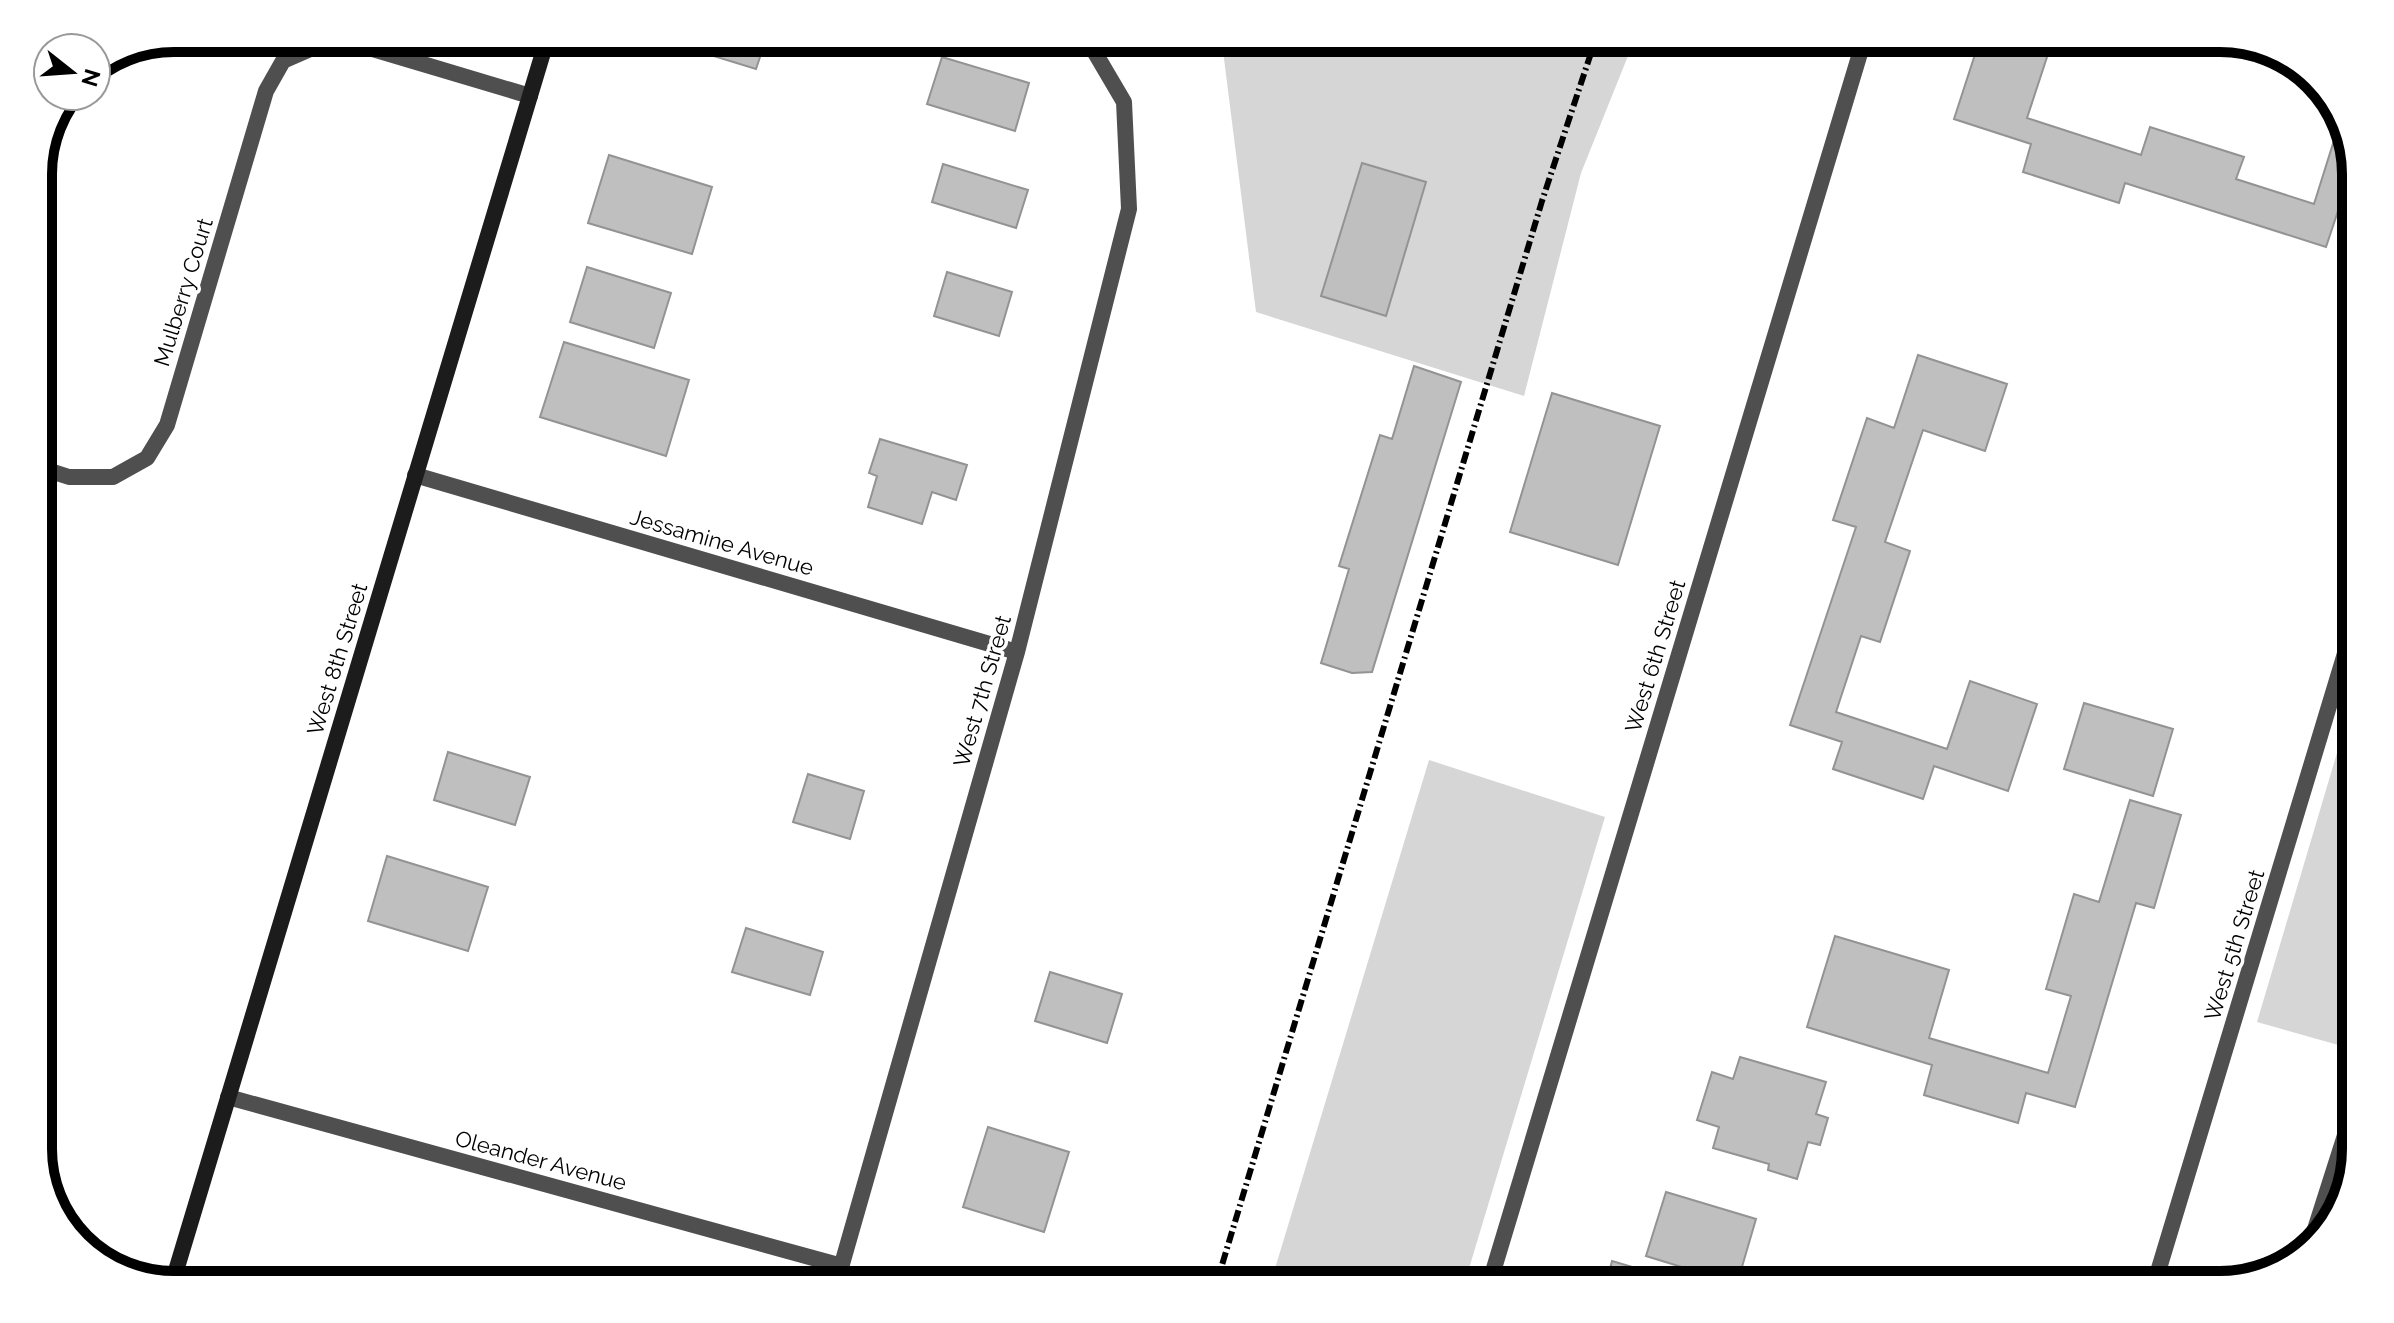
<svg xmlns="http://www.w3.org/2000/svg" width="2394" height="1323" viewBox="0 0 2394 1323" font-family="Raleway,sans-serif">
	<style>
		.green { fill: #d6d6d6 }
		.building { fill: #bfbfbf; stroke: #939393; stroke-width: 2 }
		.lines { fill: none; stroke-linecap: round; stroke-linejoin: round }
		.lane { stroke: #4f4f4f; stroke-width: 16 }
		.street { stroke: #4f4f4f; stroke-width: 16 }
		.secondary { stroke: #1c1c1c; stroke-width: 16 }
		.rail { stroke: #000; stroke-width: 6; stroke-dasharray: 12 4 2 4; stroke-linecap: butt }
		.labels { text-anchor: middle; dominant-baseline: central; stroke-width: 7; stroke-linejoin: round; paint-order: stroke }
		.street-label { font-size: 22px; fill: #000; stroke: #fff }
		.rim { fill: none; stroke: #000; stroke-width: 10 }
	</style>
	<rect width="100%" height="100%" fill="#fff"/>
	<!-- green -->
	<path class="green" d="M1634 41 1581 173 1524 396 1256 312 1222 43Z
		M2356 689V1050L2257 1022Z
		M1429 760 1605 817 1464 1285H1270Z"/>
	<!-- building -->
	<path class="building" d="M1980 39H2009L2049 51 2027 118 2141 155 2150 127 2244 157 2236 179 2314 204 2341 118 2356 165V200L2343 196 2326 247 2125 183 2119 203 2023 172 2031 144 1954 119Z
		M678 45H764L756 69Z
		M942 57 1029 83 1015 131 927 104Z
		M609 155 712 187 692 254 588 223Z
		M1362 163 1426 182 1386 316 1321 296Z
		M943 164 1028 190 1016 228 932 202Z
		M587 267 671 293 654 348 570 322Z
		M947 272 1012 292 999 336 934 316Z
		M564 342 689 380 666 456 540 417Z
		M1918 355 2007 384 1985 451 1923 430 1885 542 1910 551 1880 642 1861 636 1836 712 1947 749 1970 681 2037 704 2008 791 1934 766 1923 799 1833 769 1842 742 1790 725 1856 527 1833 520 1867 418 1894 428Z
		M1414 366 1461 382 1372 672 1352 673 1321 663 1349 569 1339 566 1380 435 1392 439Z
		M1552 393 1660 426 1618 565 1510 532Z
		M880 439 967 465 956 500 932 492 922 524 868 507 877 476 869 473Z
		M2084 703 2173 729 2153 796 2064 769Z
		M448 752 530 777 515 825 434 800Z
		M808 774 864 791 850 839 793 822Z
		M2130 800 2181 815 2154 908 2136 903 2075 1107 2026 1093 2018 1123 1924 1095 1932 1065 1807 1027 1835 936 1949 970 1929 1038 2048 1073 2071 996 2046 989 2074 894 2099 902Z
		M387 856 488 887 468 951 368 921Z
		M746 928 823 952 810 995 732 972Z
		M1050 972 1122 994 1107 1043 1035 1021Z
		M1740 1057 1826 1082 1816 1114 1828 1118 1820 1145 1808 1142 1797 1179 1768 1170 1769 1164 1713 1148 1719 1127 1697 1120 1712 1072 1733 1079Z
		M988 1127 1069 1152 1044 1232 963 1207Z
		M1666 1192 1756 1219 1737 1284 1646 1256Z
		M1612 1261 1666 1277 1664 1285H1606Z"/>
	<g class="lines">
		<!-- lane -->
		<path class="lane" d="M366 47 530 96
			M38 467 69 477H113L147 458 167 425 266 91 283 61 315 47
			M2310 1245 2347 1129 2356 1132"/>
		<!-- street -->
		<path class="street" d="M415 475 1017 652
			M228 1097 842 1266
			M836 1285 1017 652 1129 209 1124 102 1094 51 1086 43
			M1489 1285 1864 40
			M2154 1285 2356 617"/>
		<!-- secondary -->
		<path class="secondary" d="M172 1284 545 46"/>
		<!-- rail -->
		<path class="rail" d="M1216 1285 1542 201 1595 41"/>
	</g>
	<g class="labels">
		<!-- street labels -->
		<g class="street-label">
			<text transform="translate(183 292) rotate(-73)">Mulberry Court</text>
			<text transform="translate(722 542) rotate(16)">Jessamine Avenue</text>
			<text transform="translate(1655 656) rotate(-73)">West 6th Street</text>
			<text transform="translate(337 659) rotate(-73)">West 8th Street</text>
			<text transform="translate(982 691) rotate(-74)">West 7th Street</text>
			<text transform="translate(2234 945) rotate(-73)">West 5th Street</text>
			<text transform="translate(541 1160) rotate(15)">Oleander Avenue</text>
		</g>
	</g>
	<!-- crop -->
	<path d="M0 0H2394V1323H0ZM174 52H2220A122 122 0 0 1 2342 174V1149A122 122 0 0 1 2220 1271H174A122 122 0 0 1 52 1149V174A122 122 0 0 1 174 52Z" fill="#fff" fill-rule="evenodd"/>
	<path class="rim" d="M174 52H2220A122 122 0 0 1 2342 174V1149A122 122 0 0 1 2220 1271H174A122 122 0 0 1 52 1149V174A122 122 0 0 1 174 52Z"/>
	<!-- north arrow -->
	<g transform="translate(72 72) rotate(107)"><circle r="38" fill="#ffffff" stroke="#999999" stroke-width="2"/>
	<path d="M0-6L14 30L0 20L-14 30Z" fill="#000000"/>
	<text y="-12" font-size="22" font-weight="bold" text-anchor="middle" fill="#000000">N</text>
	</g>
</svg>
